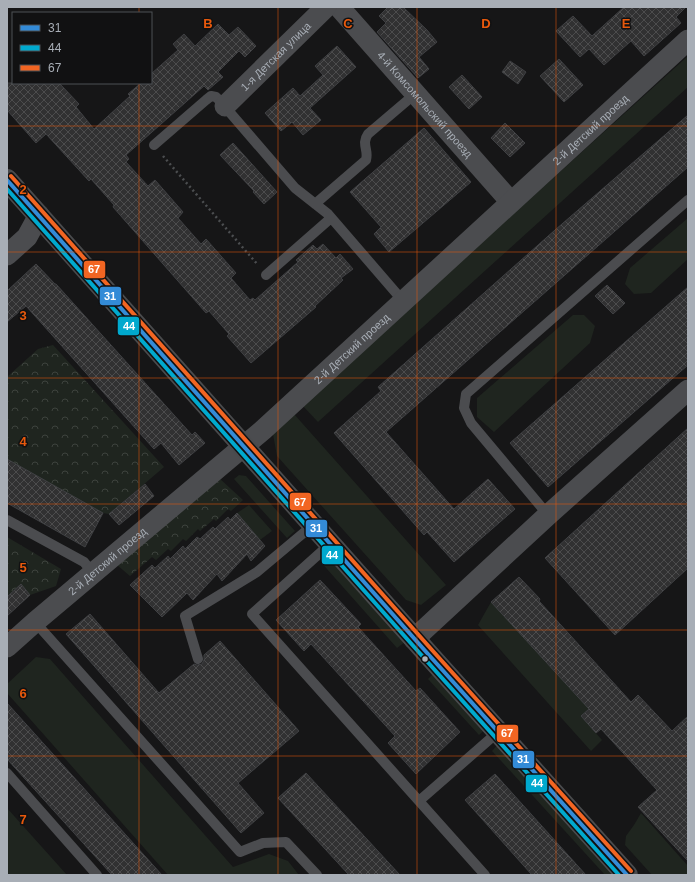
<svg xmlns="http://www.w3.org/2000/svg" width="695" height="882" viewBox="0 0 695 882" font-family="Helvetica,sans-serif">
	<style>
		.green { fill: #1f251f }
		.forest { fill: url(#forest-crowns) }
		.building { fill: url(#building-cross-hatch); stroke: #3f4043 }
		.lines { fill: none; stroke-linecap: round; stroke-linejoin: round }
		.path { stroke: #4c4e50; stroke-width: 2.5; stroke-dasharray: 2 3; stroke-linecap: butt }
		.lane { stroke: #4b4c4f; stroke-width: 10 }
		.street { stroke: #4b4c4f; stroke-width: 21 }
		.secondary { stroke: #4a4b4d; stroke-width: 22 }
		.bus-1-casing { stroke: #111112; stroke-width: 7 }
		.bus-2-casing { stroke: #111112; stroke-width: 7 }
		.bus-3-casing { stroke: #111112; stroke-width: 7 }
		.bus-1 { stroke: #338bd7; stroke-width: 4 }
		.bus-2 { stroke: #00a9ce; stroke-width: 4 }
		.bus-3 { stroke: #f26522; stroke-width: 4 }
		.grid { fill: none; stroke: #e8590c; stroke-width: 1; stroke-opacity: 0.55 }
		.bus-dot { fill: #a8aeb6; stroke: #111112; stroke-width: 1.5 }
		.labels { text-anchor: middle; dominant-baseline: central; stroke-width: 3; stroke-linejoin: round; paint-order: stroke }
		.street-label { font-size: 11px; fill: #a8aeb6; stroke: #111112 }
		.grid-label { font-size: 13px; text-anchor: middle; font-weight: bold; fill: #e8590c; stroke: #111112; stroke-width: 3; stroke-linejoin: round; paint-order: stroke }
		.line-badge { stroke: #111112; stroke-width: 1.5 }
		.badge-label { font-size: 11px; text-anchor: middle; font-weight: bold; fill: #fff }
	</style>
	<defs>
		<pattern id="forest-crowns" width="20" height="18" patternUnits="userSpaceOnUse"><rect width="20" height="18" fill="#1f251f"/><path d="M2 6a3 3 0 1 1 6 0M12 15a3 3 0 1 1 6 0" fill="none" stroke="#3d423d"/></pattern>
		<pattern id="building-cross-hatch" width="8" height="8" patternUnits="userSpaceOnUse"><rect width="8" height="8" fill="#313132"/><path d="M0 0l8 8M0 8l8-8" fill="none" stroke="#4c4c4d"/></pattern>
	</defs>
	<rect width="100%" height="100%" fill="#161617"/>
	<!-- green -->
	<path class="green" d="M688 56V87L318 422 302 405Z
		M688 218V259L651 293 634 294 625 284 630 268Z
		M573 315H584L595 326 590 343 494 432 477 417V398Z
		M294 414 446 585 421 605 406 600 277 456 273 434Z
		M239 475 246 476 295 531 287 538 234 479Z
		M249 505 272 531 260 540 237 513Z
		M326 553 405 642 397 648 319 560Z
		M491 602 589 709 581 716 602 740 591 751 478 625Z
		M36 657 50 659 233 867 269 854 288 861 299 875H168L7 693V684Z
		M437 670 488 727 479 735 428 679Z
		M501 741 622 875H605L492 751Z
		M7 808 67 875H7Z
		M641 813 688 866V875H652L625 845 626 836 634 825Z"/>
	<!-- forest -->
	<path class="forest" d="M53 345 164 467 109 514 103 513 7 459V377L38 349Z
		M220 479 243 500 231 511 228 509 216 521 214 519 200 531 198 529 186 541 183 539 171 551 168 549 156 560 152 557 130 576 116 564Z
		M7 537 61 569 56 586 30 595 21 584 7 597Z"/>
	<!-- building -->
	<path class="building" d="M388 7H403L427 30 437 42 419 57 429 69 418 78 377 32 386 23 379 16Z
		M624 7H686L676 17 681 23 644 56 631 41 604 65 589 49 580 57 556 31 573 16 592 36Z
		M218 24 229 35 238 27 256 46 245 57 239 51 218 72 223 77 208 90 204 86 126 155 129 159 126 162 148 186 155 180 183 212 178 218 201 244 206 239 236 273 231 278 250 300 253 298 255 300 298 262 296 260 313 245 317 249 323 244 336 258 340 254 353 269 341 278 343 280 315 306 316 307 251 363 227 336 229 334 209 311 206 313 192 297 113 207 114 205 91 179 89 181 46 134 36 143 7 110V83H59L79 104 76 107 94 129 130 96 128 94 141 83H151V74L178 50 173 44 184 34 195 46Z
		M337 46 356 67 310 108 321 120 303 135 292 122 281 131 265 113 293 88 300 96 323 75 315 66Z
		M559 59 583 85 564 102 540 76Z
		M510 61 526 72 518 84 502 72Z
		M462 75 482 97 469 109 449 87Z
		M688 115V167L386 432 454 509 488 479 515 509 454 562 427 532 424 535 334 433 381 391 378 387 555 230Z
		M505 123 525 143 510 157 491 138Z
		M424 128 471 182 389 252 374 234 381 227 350 192Z
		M233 143 277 192 264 204 253 192 254 191 220 155Z
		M36 264 55 284H56L192 435 195 432 205 443 179 465 161 443 154 449 26 306 7 322V291Z
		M607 285 625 303 613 314 595 296Z
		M688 287V365L548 487 510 443Z
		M688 428V568L615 635 545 558Z
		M7 459 103 513 85 547 7 503Z
		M145 484 154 496 119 525 109 514Z
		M237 513 265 546 251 561 247 554 222 581 217 574 193 600 187 593 162 617 130 585 152 565 155 568 168 556 170 559 183 546 185 549 197 537 200 539 213 527 215 529 228 517 230 520Z
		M519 577 540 599 539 601 631 702 638 695 672 731 688 716V861L638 807 657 790 601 729 596 733 581 716 589 709 491 602Z
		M320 580 361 624 358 627 416 691 420 688 460 732 416 774 388 743 395 736 311 644 304 651 276 620Z
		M21 584 30 595 7 616V597Z
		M90 614 159 693 194 664 197 665 202 664 204 660V655L220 641 299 731 238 783 264 813 241 833 66 634Z
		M7 703 162 875H112L7 759Z
		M306 773 400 875H349L278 798Z
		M495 774 586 875H532L465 800Z"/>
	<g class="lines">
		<!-- path -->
		<path class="path" d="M163 156 258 265"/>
		<!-- lane -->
		<path class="lane" d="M154 145 206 100 211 96 216 97 220 101 295 188 328 214 403 301
			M315 204 366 160C369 150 361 144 368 134L415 94
			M266 275 331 218
			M548 515 471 423 464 408 466 394 688 200
			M7 520 84 562 93 573
			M330 544 252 614 485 875
			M35 622 240 852 263 843 286 842 317 875
			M198 659 185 616 257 572 313 525
			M7 773 97 875
			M419 801 498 732"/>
		<!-- street -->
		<g class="street">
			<path id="s1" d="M339 7 511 202"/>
			<path id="s2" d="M225 106 326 7"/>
			<path d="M7 255 27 237 39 215"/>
			<path d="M414 639 548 515 688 390"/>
			<path id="s3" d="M7 647 35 622 263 430 688 40"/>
		</g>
		<!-- secondary -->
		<path class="secondary" d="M7 180 428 654 627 875"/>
		<defs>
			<path id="bus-1" d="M7 180 428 654 627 875"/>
			<path id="bus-2" d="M7 189 424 658 619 875"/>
			<path id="bus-3" d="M11 176 432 650 631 871"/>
		</defs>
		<!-- bus-1 casing -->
		<use href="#bus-1" class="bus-1-casing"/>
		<!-- bus-2 casing -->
		<use href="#bus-2" class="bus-2-casing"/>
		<!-- bus-3 casing -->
		<use href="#bus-3" class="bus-3-casing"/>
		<!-- bus-1 -->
		<use href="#bus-1" class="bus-1"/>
		<!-- bus-2 -->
		<use href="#bus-2" class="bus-2"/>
		<!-- bus-3 -->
		<use href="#bus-3" class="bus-3"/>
	</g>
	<!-- grid -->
	<path class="grid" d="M139 7V13M278 7V875M417 7V875M556 7V875M139 83V875M7 126H688M7 252H688M7 378H688M7 504H688M7 630H688M7 756H688"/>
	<!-- markers -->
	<circle class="bus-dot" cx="425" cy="659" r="3.5"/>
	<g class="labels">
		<!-- street labels -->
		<g class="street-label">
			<text stroke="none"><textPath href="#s2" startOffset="71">1-я Детская улица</textPath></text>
			<text stroke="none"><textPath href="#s1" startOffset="130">4-й Комсомольский проезд</textPath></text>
			<text stroke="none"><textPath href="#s3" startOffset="780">2-й Детский проезд</textPath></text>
			<text stroke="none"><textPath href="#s3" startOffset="456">2-й Детский проезд</textPath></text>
			<text stroke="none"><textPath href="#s3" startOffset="132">2-й Детский проезд</textPath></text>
		</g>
	</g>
	<g class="grid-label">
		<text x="208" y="28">B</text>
		<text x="348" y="28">C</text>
		<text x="486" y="28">D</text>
		<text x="626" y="28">E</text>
		<text x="23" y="194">2</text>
		<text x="23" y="320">3</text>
		<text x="23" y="446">4</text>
		<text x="23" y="572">5</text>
		<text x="23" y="698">6</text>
		<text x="23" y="824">7</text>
	</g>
	<g class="line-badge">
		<rect x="83" y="260" width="23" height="19" rx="4" fill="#f26522"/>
		<rect x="99" y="286" width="23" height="20" rx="4" fill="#338bd7"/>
		<rect x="117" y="316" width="23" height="20" rx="4" fill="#00a9ce"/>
		<rect x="289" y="492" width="23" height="19" rx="4" fill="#f26522"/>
		<rect x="305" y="519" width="23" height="19" rx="4" fill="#338bd7"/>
		<rect x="321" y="545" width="23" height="20" rx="4" fill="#00a9ce"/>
		<rect x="496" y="724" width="23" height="19" rx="4" fill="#f26522"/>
		<rect x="512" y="750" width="23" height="19" rx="4" fill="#338bd7"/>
		<rect x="525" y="774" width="23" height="19" rx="4" fill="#00a9ce"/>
	</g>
	<g class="badge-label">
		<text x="94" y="273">67</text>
		<text x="110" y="300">31</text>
		<text x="129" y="330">44</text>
		<text x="300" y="506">67</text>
		<text x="316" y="532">31</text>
		<text x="332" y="559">44</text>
		<text x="507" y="737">67</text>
		<text x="523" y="763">31</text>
		<text x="537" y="787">44</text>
	</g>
	<!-- border -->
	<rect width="695" height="882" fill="none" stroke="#a8aeb6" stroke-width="16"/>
	<!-- legend -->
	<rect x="12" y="12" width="140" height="72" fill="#111112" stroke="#4d5054"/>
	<rect x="20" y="25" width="20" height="6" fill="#338bd7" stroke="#4d5054"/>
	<text x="48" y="32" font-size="12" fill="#a8aeb6">31</text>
	<rect x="20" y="45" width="20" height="6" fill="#00a9ce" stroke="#4d5054"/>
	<text x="48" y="52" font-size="12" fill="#a8aeb6">44</text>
	<rect x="20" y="65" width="20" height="6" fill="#f26522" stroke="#4d5054"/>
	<text x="48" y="72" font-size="12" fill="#a8aeb6">67</text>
</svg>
